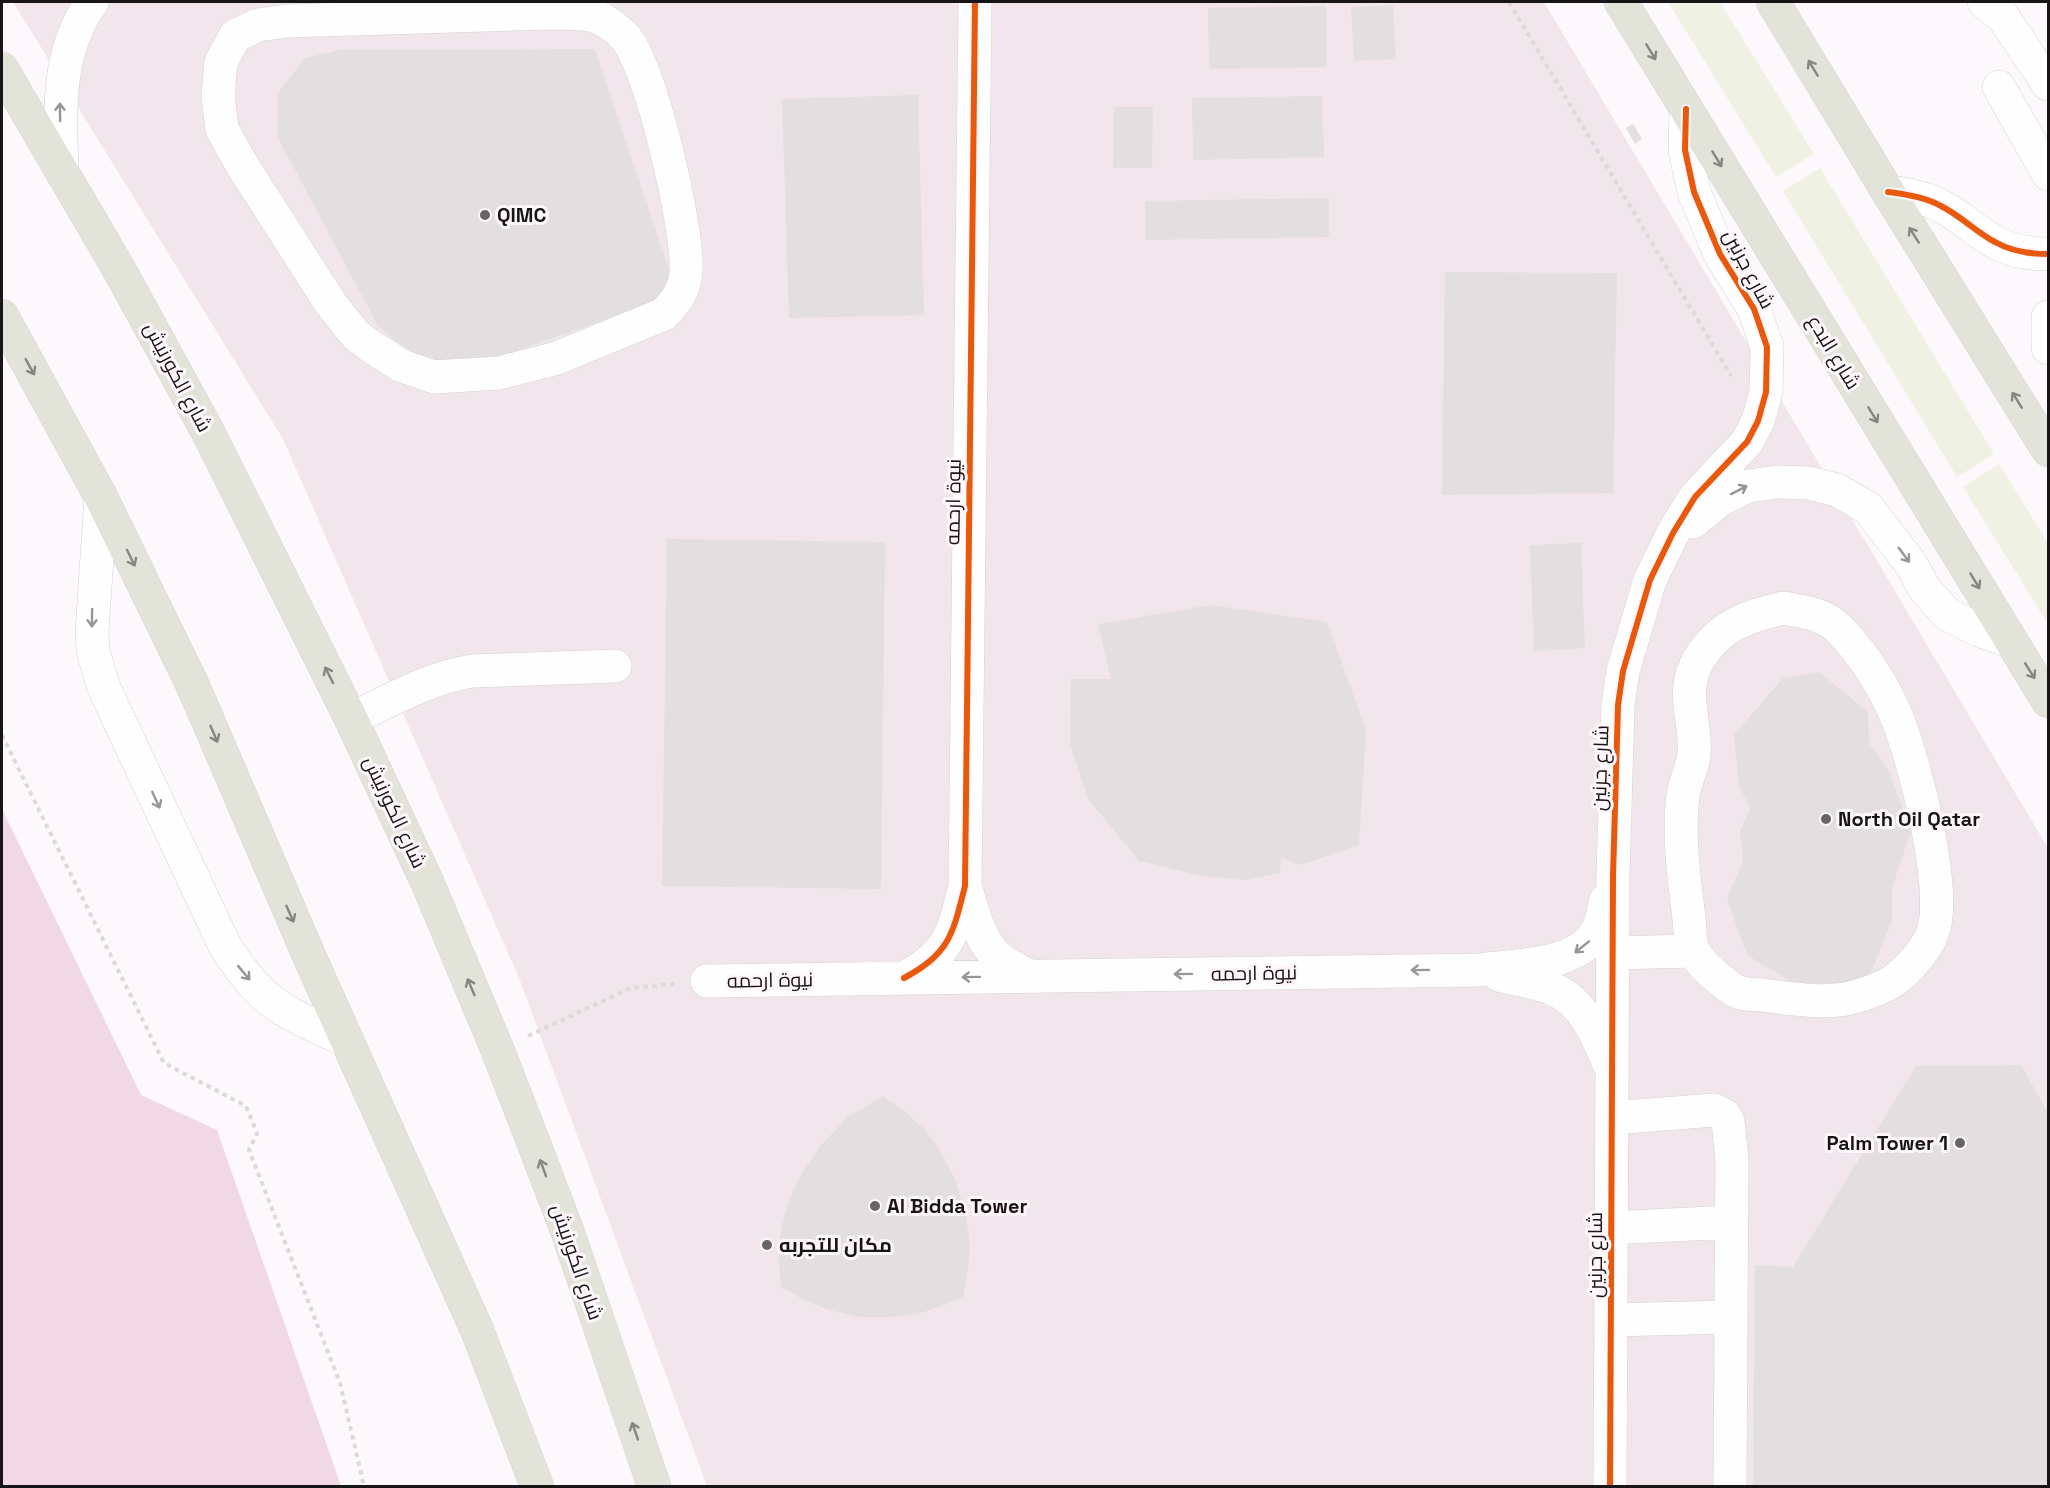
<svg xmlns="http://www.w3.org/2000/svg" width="2050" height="1488" viewBox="0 0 2050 1488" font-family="'Space Grotesk',Cairo,sans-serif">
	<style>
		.built { fill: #f1e6eb }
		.green { fill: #eff2e2 }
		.water { fill: #f1d8e5 }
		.building { fill: #e3dfe1 }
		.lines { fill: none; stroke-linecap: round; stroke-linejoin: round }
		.minor-casing { stroke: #d5d2d4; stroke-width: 34 }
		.major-casing { stroke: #d5d2d3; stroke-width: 34 }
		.path { stroke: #dbd9db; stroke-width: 4; stroke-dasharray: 4.5 4.5; stroke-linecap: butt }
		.minor { stroke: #fffefe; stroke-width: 33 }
		.major { stroke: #e2e4d9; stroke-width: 33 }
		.cycleway-casing { stroke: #fff6fb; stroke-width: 10 }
		.cycleway { stroke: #e8590c; stroke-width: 6 }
		.oneway { stroke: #878781 }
		.oneway2 { stroke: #979596 }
		.poi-dot { fill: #686466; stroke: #fff6fb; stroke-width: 2 }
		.labels { text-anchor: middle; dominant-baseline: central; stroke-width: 6; stroke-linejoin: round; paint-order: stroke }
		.poi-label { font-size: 20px; font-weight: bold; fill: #181516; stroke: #fff6fb; text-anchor: start }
		.street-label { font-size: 20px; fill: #181516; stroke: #fff6fb }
	</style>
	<rect width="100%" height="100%" fill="#fdf8fb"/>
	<!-- built -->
	<path class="built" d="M13 2H1544L2048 848V1486H707L519 978 283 439Z"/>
	<!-- green -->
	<path class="green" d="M1668 2H1720L1814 154 1776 177Z
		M1820 168 1994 454 1957 477 1783 191Z
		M1999 464 2048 543V624L1963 487Z"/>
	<!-- water -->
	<path class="water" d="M2 809 141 1095 217 1130 341 1486H2Z"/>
	<!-- building -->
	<path class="building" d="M1393 5 1396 59 1354 61 1351 7Z
		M1326 6 1327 67 1209 69 1208 8Z
		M595 49 677 294 471 367 443 365 409 352 378 326 277 136 278 93 305 58 339 50Z
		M918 95 924 315 789 318 782 99Z
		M1322 96 1324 157 1193 160 1192 98Z
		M1114 107H1153L1152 168H1113Z
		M1633 124 1642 139 1635 144 1626 128Z
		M1329 198V237L1146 240 1145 201Z
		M1445 272 1617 273 1613 493 1442 495Z
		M667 539 885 542 881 889 662 886Z
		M1581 543 1585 648 1534 651 1530 545Z
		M1211 605 1327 622 1366 730 1359 845 1301 865 1281 858 1280 873 1245 880 1202 876 1139 861 1088 799 1070 744 1071 679H1111L1098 624Z
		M1819 672 1868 712 1869 743 1889 771 1911 831 1892 888V920L1868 981 1800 987 1747 955 1727 899 1743 860 1740 830 1750 809 1739 785 1734 735 1783 678Z
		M2021 1065 2048 1113V1486H1753L1755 1265 1793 1267 1916 1066Z
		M883 1096 901 1108 924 1129 938 1147 955 1179 964 1208 970 1241 968 1270 963 1297 947 1304 918 1314 890 1317H860L829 1310 804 1300 781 1287 779 1262 781 1230 788 1204 797 1181 820 1146 848 1117Z"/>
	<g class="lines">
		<defs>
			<path id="minor" d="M1984 2 2003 17 2048 84
				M552 13C585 14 597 10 623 35 650 60 689 231 686 271 685 289 677 301 664 314L557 358 499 373 434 377 402 366 369 345 356 335 331 304 242 165 222 129 218 96 221 62 235 36 258 25 287 21Z
				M1999 87 2048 174
				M62 171C60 111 56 52 92 2
				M1888 192C1906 194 1925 197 1941 206 1961 216 1976 232 1995 242 2011 251 2030 254 2048 254
				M2048 317V348
				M101 497 92 632 93 651 104 688 225 946C240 969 257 993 281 1008 301 1021 326 1031 348 1041
				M1693 522 1720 500 1748 486 1777 482 1809 483 1837 490 1868 508 1911 564 1924 588 1947 614 1978 630 2012 642
				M1783 608C1802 611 1823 614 1838 628 1859 649 1877 676 1890 702 1912 745 1948 888 1933 932 1928 947 1910 968 1897 978 1888 986 1870 992 1858 996 1830 1005 1791 999 1762 995 1755 994 1747 995 1741 993 1728 989 1699 963 1693 950 1690 942 1690 928 1689 918 1684 878 1678 836 1683 795 1685 781 1693 768 1694 754 1697 720 1679 693 1699 659 1719 626 1747 616 1783 608Z
				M351 719C391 700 429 678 472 671L615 666
				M965 886C974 913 979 945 1004 962 1012 967 1021 972 1029 976
				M1612 953 1693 951
				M1499 975C1514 979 1530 981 1545 986 1581 997 1595 1030 1608 1062
				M904 978C950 954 953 933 965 886L975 2
				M707 981 1479 970C1515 965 1577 967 1597 931 1602 923 1603 910 1606 900
				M1612 1118 1714 1110 1724 1115 1728 1121 1732 1160 1730 1486
				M1611 1228 1731 1222
				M1611 1320 1731 1317
				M1610 1486 1613 876 1618 705 1623 671 1650 580 1673 533 1695 497 1747 442 1758 421 1766 392 1767 347 1754 309 1720 254 1694 192 1685 150 1686 109"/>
			<path id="major" d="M1621 2 2048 701
				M1773 2 1888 192 2048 450
				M2 69 120 271 208 432 351 719 428 884 498 1051 536 1149 568 1233 654 1486
				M2 316 101 497 193 686 310 958 477 1330 537 1486"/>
		</defs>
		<!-- minor casing -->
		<use href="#minor" class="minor-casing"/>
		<!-- major casing -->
		<use href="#major" class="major-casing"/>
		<!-- path -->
		<path class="path" d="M1509 2 1731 376
			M2 735 164 1063 246 1106 257 1133 249 1150 340 1383 364 1486
			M528 1036 631 988 675 984"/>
		<!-- minor -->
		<use href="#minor" class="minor"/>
		<!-- major -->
		<use href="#major" class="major"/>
		<defs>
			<path id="cycleway" d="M1888 192C1906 194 1925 197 1941 206 1961 216 1976 232 1995 242 2011 251 2030 254 2048 254
				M904 978C950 954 953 933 965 886L975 2
				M1610 1486 1613 876 1618 705 1623 671 1650 580 1673 533 1695 497 1747 442 1758 421 1766 392 1767 347 1754 309 1720 254 1694 192 1685 150 1686 109"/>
		</defs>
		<!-- cycleway casing -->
		<use href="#cycleway" class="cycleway-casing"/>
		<!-- cycleway -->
		<use href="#cycleway" class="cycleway"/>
	</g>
	<!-- one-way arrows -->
	<defs><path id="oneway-shaft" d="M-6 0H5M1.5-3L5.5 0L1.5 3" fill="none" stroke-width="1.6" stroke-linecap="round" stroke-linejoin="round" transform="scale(1.5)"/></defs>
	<g class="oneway">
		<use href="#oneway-shaft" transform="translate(1651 52) rotate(59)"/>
		<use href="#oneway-shaft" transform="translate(1813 68) rotate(-121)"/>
		<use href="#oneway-shaft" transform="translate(1717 159) rotate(59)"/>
		<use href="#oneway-shaft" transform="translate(1914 235) rotate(-122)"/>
		<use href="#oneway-shaft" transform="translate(30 367) rotate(61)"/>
		<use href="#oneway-shaft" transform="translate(2017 400) rotate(-122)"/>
		<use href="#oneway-shaft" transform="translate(1873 415) rotate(59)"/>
		<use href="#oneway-shaft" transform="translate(131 558) rotate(64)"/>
		<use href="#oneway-shaft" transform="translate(1975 581) rotate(59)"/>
		<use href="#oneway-shaft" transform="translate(2030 671) rotate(58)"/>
		<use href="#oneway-shaft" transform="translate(329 675) rotate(-117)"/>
		<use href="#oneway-shaft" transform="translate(214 734) rotate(67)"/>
		<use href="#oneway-shaft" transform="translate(290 914) rotate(66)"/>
		<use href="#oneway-shaft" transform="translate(471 987) rotate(-113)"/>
		<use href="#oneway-shaft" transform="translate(543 1168) rotate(-110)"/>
		<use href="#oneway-shaft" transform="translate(635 1431) rotate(-109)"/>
	</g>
	<g class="oneway2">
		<use href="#oneway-shaft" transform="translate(60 112) rotate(-91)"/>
		<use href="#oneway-shaft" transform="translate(1739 490) rotate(-27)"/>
		<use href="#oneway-shaft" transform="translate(1904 555) rotate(54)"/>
		<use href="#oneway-shaft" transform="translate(92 618) rotate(91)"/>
		<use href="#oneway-shaft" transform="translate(156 800) rotate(65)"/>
		<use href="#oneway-shaft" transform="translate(1582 947) rotate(141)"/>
		<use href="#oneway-shaft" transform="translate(1420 970) rotate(179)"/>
		<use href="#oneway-shaft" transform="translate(244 973) rotate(50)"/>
		<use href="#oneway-shaft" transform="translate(1183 974) rotate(179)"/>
		<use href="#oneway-shaft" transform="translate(971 977) rotate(179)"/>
	</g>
	<!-- markers -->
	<g class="poi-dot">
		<circle cx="485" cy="215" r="6"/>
		<circle cx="1826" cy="819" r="6"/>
		<circle cx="1960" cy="1143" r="6"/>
		<circle cx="875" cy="1206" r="6"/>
		<circle cx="767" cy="1245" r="6"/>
	</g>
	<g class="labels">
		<!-- poi labels -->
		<g class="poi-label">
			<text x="497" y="215">QIMC</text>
			<text x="1838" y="819">North Oil Qatar</text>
			<text x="1948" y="1143" text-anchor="end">Palm Tower 1</text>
			<text x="887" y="1206">Al Bidda Tower</text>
			<text x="779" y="1245">مكان للتجربه</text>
		</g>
		<!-- street labels -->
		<g class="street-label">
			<text transform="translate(1749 269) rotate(62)">شارع جرنين</text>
			<text transform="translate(1834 352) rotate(59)">شارع البدع</text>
			<text transform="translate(178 377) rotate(62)">شارع الكورنيش</text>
			<text transform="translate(953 502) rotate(-89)">نيوة ارحمه</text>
			<text transform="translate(1600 768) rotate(-88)">شارع جرنين</text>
			<text transform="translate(395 812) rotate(65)">شارع الكورنيش</text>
			<text transform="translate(1254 973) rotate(-1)">نيوة ارحمه</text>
			<text transform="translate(770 980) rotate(-1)">نيوة ارحمه</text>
			<text transform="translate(1595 1255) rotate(-90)">شارع جرنين</text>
			<text transform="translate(577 1262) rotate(71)">شارع الكورنيش</text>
		</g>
	</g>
	<!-- border -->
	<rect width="2050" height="1488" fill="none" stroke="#181516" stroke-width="6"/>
</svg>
